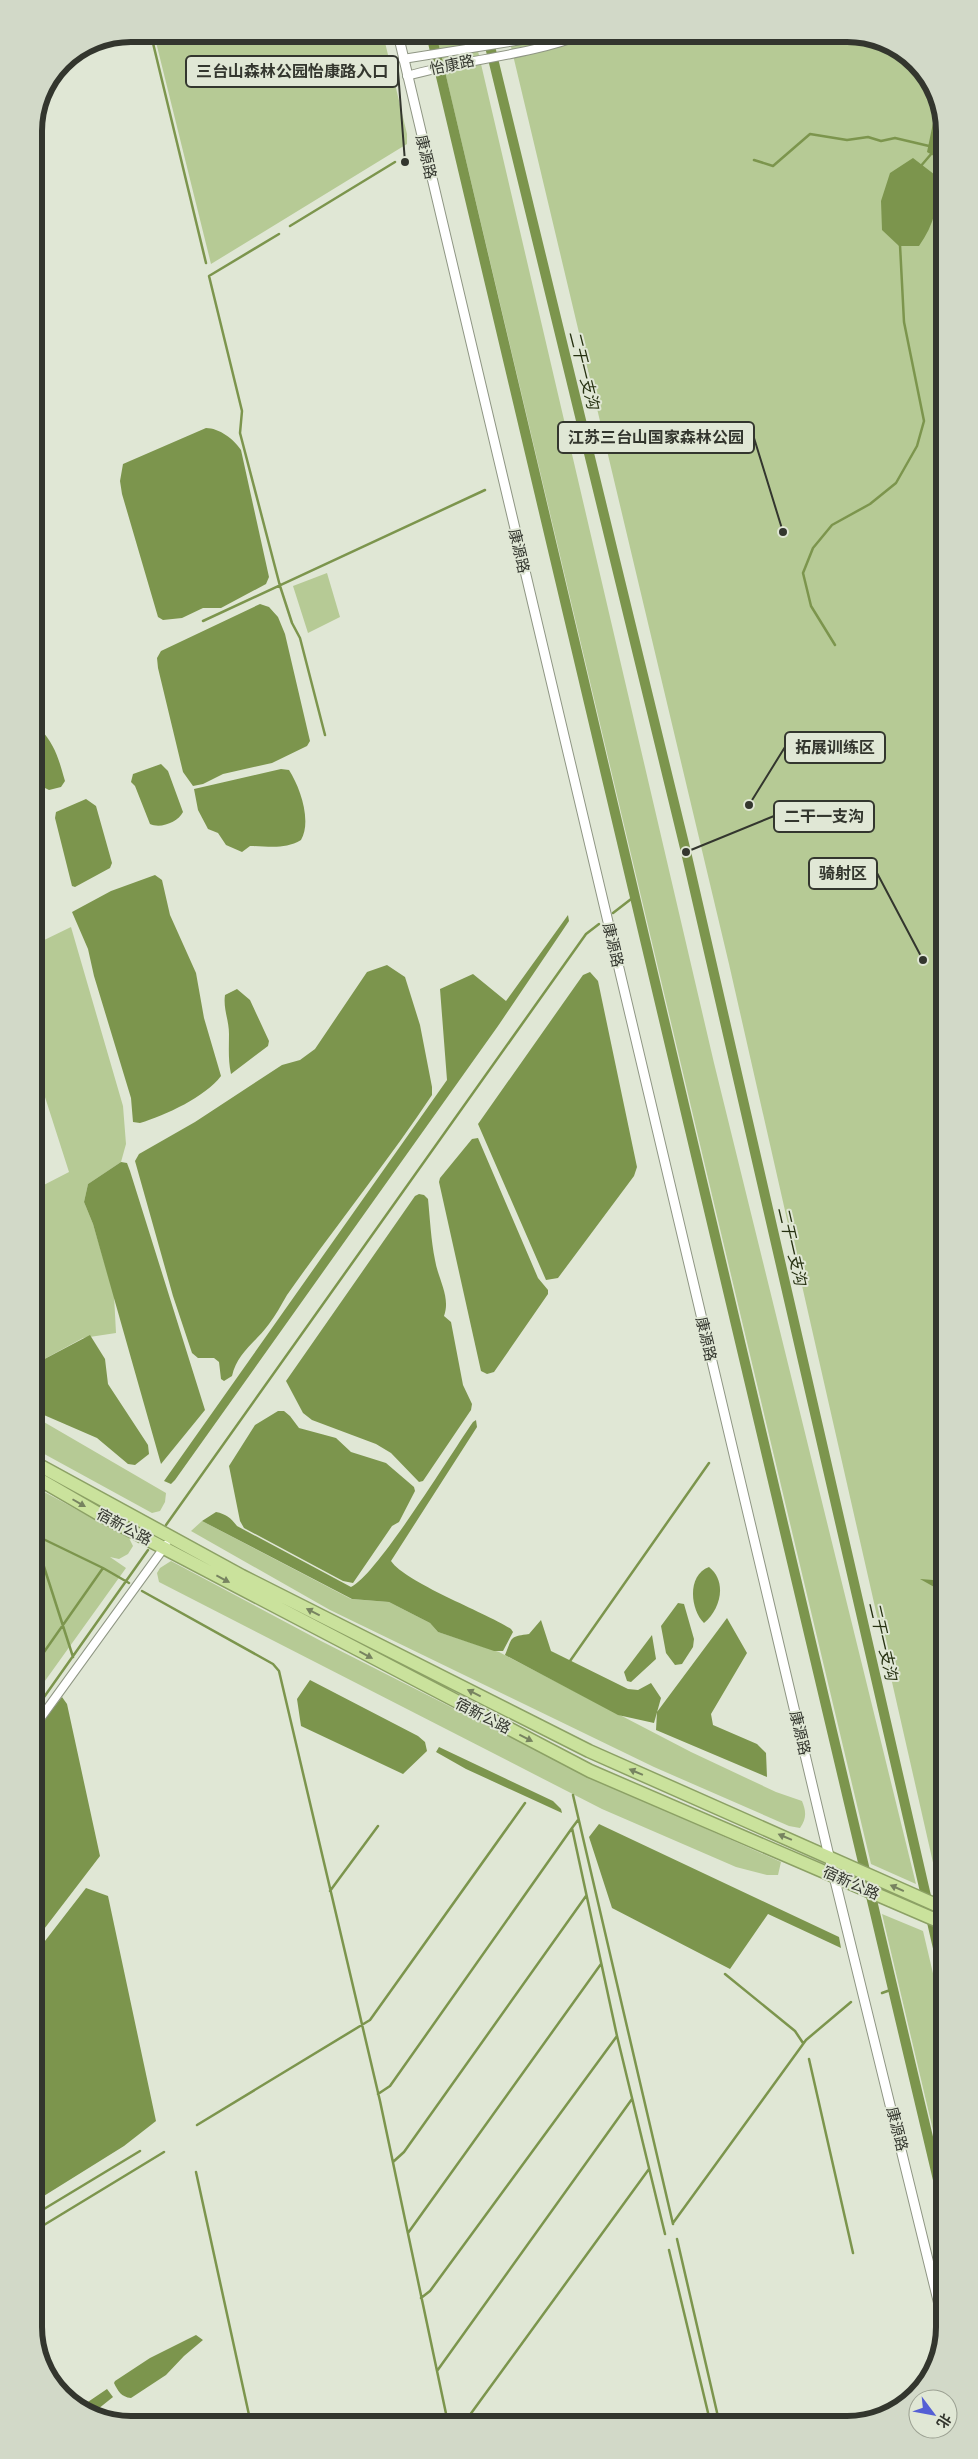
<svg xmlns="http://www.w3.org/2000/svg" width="978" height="2459" viewBox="0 0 978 2459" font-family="'Roboto Condensed','Noto Sans SC',sans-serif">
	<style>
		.green { fill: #b6ca95 }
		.water { fill: #7c954d }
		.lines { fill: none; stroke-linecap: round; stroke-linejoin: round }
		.stream { stroke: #7c954d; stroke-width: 2.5 }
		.canal { stroke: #7c954d; stroke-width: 10 }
		.minor-casing { stroke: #8f9684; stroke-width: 10 }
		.tertiary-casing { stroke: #8f9684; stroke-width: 11 }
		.trunk-casing { stroke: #8ca165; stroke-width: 15 }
		.minor { stroke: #fff; stroke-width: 8 }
		.tertiary { stroke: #fff; stroke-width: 9 }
		.trunk { stroke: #cae29c; stroke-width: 12 }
		.oneway { fill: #778360 }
		.labels { text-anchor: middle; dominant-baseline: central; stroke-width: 4; stroke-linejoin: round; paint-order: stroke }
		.street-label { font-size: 15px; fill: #33362e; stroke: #e0e7d5 }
		.water-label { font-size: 16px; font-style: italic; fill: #263111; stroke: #e0e7d5 }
		.rim { fill: none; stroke: #33362e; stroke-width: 6 }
		.leader { fill: none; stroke: #33362e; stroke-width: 2 }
		.callout-dot { fill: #33362e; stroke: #e0e7d5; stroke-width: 2 }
		.callout { fill: #e0e7d5; stroke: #33362e; stroke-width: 2 }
		.callout-label { font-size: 16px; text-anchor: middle; font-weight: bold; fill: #33362e }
	</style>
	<rect width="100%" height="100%" fill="#e0e7d5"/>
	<!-- green -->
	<path class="green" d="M154 34H383L407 134V144L211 264Z
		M436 34H474L714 1063 916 1884 871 1864Z
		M508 34H853L906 54 939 101 943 1887V1871L934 1867 729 964Z
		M327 573 340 617 308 633 293 586Z
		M71 927 123 1106 126 1144 121 1162 88 1184 84 1202 93 1224 114 1295 116 1333 83 1338 37 1363 36 1189 69 1172 36 1069V944Z
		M37 1418 166 1493 165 1502 160 1511 152 1513 37 1450Z
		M37 1488 129 1538 133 1546 128 1554 119 1559 110 1557 126 1568 37 1692V1624L41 1619 42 1609 37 1601Z
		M202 1521 351 1599 389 1602 430 1623 438 1632 499 1652 691 1752 776 1792 802 1801C806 1811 807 1818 800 1828L789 1826 654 1767 330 1610 191 1531Z
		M171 1561 321 1641 581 1773 781 1862 778 1875H767L736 1867 602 1809 159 1582 157 1573 160 1568Z
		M882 1914 923 1931 944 2020V2177Z"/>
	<!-- water -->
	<path class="water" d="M938 99 939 101V159L927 152Z
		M913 158 939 178C939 204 934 225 919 246H899L882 230 881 201 890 173Z
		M206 428C219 428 234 439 241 450L269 577 266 584 221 608H203L182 618 163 620 158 617 122 494 120 481 123 464Z
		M260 604 269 607 278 617 285 634 310 741 307 746 272 763 223 774 203 784 193 786 183 772 158 668 157 658 161 651Z
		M39 727C56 747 58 757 65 781L61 787 49 790 45 788C41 772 27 742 39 727Z
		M161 764 168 771 183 812C178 822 161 829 150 824L135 786 131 782 133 774Z
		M281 769 289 770C300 787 312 821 301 840 284 850 268 846 250 846L242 852 226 845 218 833 208 829 198 810 194 789Z
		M86 799 96 806 112 863 110 868 75 887 72 886 55 818 56 812Z
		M155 875 162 880 170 915 196 973 204 1018 221 1076C205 1097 166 1115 140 1123L133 1122 131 1098 94 976 88 949 72 912 111 891Z
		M568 915 569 921 498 1026 175 1480 171 1484 164 1481 447 1080 440 989 473 974 506 1001Z
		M387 965 405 977 420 1025 432 1087V1095C386 1164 334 1228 287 1295 281 1305 276 1315 269 1324 256 1342 237 1353 232 1376L224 1381 221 1379 219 1362 214 1358H198L192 1353 173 1296 135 1161 139 1154 195 1122 282 1065 300 1060 315 1049 367 972Z
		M590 972 598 981 637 1167 634 1176 558 1278 546 1280 478 1124 583 975Z
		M237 989 250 1000 269 1041 268 1046 231 1074C228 1060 229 1048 229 1034 229 1020 223 1009 225 995Z
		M478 1138 538 1278 548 1290V1294L494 1372 487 1374 481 1371 439 1182 440 1178 472 1139Z
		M121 1162 127 1163 130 1171 205 1410 161 1464 93 1224 84 1202 88 1184Z
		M419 1194 424 1195 428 1199C430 1219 431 1240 435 1260 438 1279 451 1297 444 1316L451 1322 463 1385 472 1404 471 1410 423 1481 419 1482 391 1453 376 1444 312 1420 303 1413 286 1381 415 1196Z
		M90 1335 105 1359 108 1384 148 1445 149 1454 135 1465 128 1464 97 1438 37 1412V1363Z
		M278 1411H284L290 1416 299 1428 336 1438 351 1452 386 1463 414 1487 415 1491 399 1522 392 1526 353 1583 343 1581 244 1528 240 1521 229 1466 255 1425Z
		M476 1420 477 1427 391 1561C406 1583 485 1612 511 1629L513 1632 503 1651H494L438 1632 430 1623 389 1602 352 1599 202 1521 216 1512C226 1514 231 1518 237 1526L351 1587C377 1575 452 1452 473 1422Z
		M709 1567C728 1582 720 1610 704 1623 690 1609 687 1575 709 1567Z
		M920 1579 933 1580 943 1585V1592Z
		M678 1603 684 1604 694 1639 693 1647 682 1664 675 1665 666 1653 661 1626Z
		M727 1618 747 1653 711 1714 713 1725 757 1744 766 1753 767 1777 656 1730 657 1712Z
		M541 1620 551 1651 628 1689 638 1690 651 1683 661 1698 654 1723 618 1715 505 1655C513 1636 509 1637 529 1634Z
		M652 1635 656 1659 631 1682 627 1681 624 1672Z
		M310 1680 418 1736 425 1742 427 1751 403 1774 301 1726 297 1699Z
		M62 1697 67 1704 100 1856 38 1937 37 1729Z
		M439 1747 553 1801 561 1809 562 1813 466 1769 436 1752Z
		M599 1824 839 1937 841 1948 768 1914 730 1969 612 1908 589 1837Z
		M86 1888 108 1896 156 2121 124 2146 39 2199 38 1950Z
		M196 2335 203 2340 184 2356 166 2375 131 2398C121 2397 118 2391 114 2383L115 2381 150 2358Z
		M107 2389 113 2397 93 2413 79 2408Z"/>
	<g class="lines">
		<!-- stream -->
		<path class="stream" d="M152 39 206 263
			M62 64 67 59
			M754 160 773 166 810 134 847 140 868 137 881 141 895 138 929 146
			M920 167 932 153
			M290 226 395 162
			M279 234 209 276 242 411 240 433 280 586 292 623 300 638 325 735
			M203 621 485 490
			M835 645 811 606 803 573 813 548 832 525 870 504 896 483 917 446 924 421 904 322 900 245
			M613 913 635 896
			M166 1525 586 934 599 924
			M37 1536 103 1568 129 1583
			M37 1545 73 1657
			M142 1591 273 1664 279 1671 380 2101 448 2423
			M570 1661 709 1463
			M37 1662 103 1568
			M37 1707 148 1550
			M573 1795 673 2224
			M578 1820 572 1828 617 2036 665 2234
			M330 1891 378 1826
			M725 1974 795 2031 803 2043
			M882 1993 893 1989
			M809 2059 853 2253
			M378 2094 390 2086 572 1828
			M197 2125 370 2020 525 1803
			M393 2162 404 2152 586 1896
			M196 2172 251 2424
			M39 2212 140 2151
			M673 2223 806 2040 851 2002
			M39 2228 164 2152
			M408 2233 601 1964
			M677 2239 719 2421
			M669 2250 710 2421
			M421 2298 430 2291 617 2036
			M437 2371 632 2099
			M464 2423 649 2169"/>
		<!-- canal -->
		<path class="canal" d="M431 34 944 2205
			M487 34 686 852 943 1970"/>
		<defs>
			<path id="minor" d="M403 59 541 37 551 34
				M407 76C466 59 528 56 584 34
				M37 1723 166 1545"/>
			<path id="tertiary" d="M398 34 829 1856 944 2325"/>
			<path id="trunk" d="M37 1464 242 1576 589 1751 943 1908
				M37 1478 99 1514 590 1771 943 1923"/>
		</defs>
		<!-- minor casing -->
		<use href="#minor" class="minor-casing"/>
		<!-- tertiary casing -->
		<use href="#tertiary" class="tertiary-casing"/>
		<!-- trunk casing -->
		<use href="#trunk" class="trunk-casing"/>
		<!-- minor -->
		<use href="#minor" class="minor"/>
		<!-- tertiary -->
		<use href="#tertiary" class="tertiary"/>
		<!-- trunk -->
		<use href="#trunk" class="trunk"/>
	</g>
	<!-- one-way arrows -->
	<defs><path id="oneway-solid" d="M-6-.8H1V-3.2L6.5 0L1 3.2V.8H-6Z" transform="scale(1.25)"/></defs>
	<g class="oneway">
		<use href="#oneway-solid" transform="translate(79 1503) rotate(30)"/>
		<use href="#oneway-solid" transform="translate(223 1579) rotate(28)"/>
		<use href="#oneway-solid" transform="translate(313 1612) rotate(-153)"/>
		<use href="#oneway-solid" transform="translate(366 1655) rotate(28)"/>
		<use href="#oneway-solid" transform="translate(474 1693) rotate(-153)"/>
		<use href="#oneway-solid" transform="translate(526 1738) rotate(27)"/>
		<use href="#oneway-solid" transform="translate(636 1772) rotate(-157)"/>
		<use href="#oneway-solid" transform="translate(785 1837) rotate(-157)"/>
		<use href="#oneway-solid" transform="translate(897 1888) rotate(-156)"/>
	</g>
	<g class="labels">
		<!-- street labels -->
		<g class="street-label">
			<text transform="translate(452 65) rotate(-12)">怡康路</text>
			<text transform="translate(426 157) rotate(77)">康源路</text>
			<text transform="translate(519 551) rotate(77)">康源路</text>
			<text transform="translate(613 945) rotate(77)">康源路</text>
			<text transform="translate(706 1339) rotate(77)">康源路</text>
			<text transform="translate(124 1527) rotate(28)">宿新公路</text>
			<text transform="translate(483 1716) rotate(27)">宿新公路</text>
			<text transform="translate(800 1733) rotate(77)">康源路</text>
			<text transform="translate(851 1883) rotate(24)">宿新公路</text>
			<text transform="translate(897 2129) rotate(76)">康源路</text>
		</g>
		<!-- water labels -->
		<g class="water-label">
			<text transform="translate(584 370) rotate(76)">二干一支沟</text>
			<text transform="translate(792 1246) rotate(77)">二干一支沟</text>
			<text transform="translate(883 1641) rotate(77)">二干一支沟</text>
		</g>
	</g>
	<!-- crop -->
	<path d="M0 0H978V2459H0ZM131 42H847A89 89 0 0 1 936 131V2327A89 89 0 0 1 847 2416H131A89 89 0 0 1 42 2327V131A89 89 0 0 1 131 42Z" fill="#d2d9c8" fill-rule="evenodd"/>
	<path class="rim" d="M131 42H847A89 89 0 0 1 936 131V2327A89 89 0 0 1 847 2416H131A89 89 0 0 1 42 2327V131A89 89 0 0 1 131 42Z"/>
	<!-- callouts -->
	<path class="leader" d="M405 162L398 71M783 532L754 438M749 805L785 747M686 852L774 816M923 960L877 873"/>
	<g class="callout-dot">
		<circle cx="405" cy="162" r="5"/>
		<circle cx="783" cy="532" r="5"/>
		<circle cx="749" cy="805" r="5"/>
		<circle cx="686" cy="852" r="5"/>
		<circle cx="923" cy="960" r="5"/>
	</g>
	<g class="callout">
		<rect x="186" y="56" width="212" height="31" rx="5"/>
		<rect x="558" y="422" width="196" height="31" rx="5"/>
		<rect x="785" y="732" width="100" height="31" rx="5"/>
		<rect x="774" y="801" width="100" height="31" rx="5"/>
		<rect x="809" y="858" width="68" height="31" rx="5"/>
	</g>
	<g class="callout-label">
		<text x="292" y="77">三台山森林公园怡康路入口</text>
		<text x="656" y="443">江苏三台山国家森林公园</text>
		<text x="835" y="753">拓展训练区</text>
		<text x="824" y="822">二干一支沟</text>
		<text x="843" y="879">骑射区</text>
	</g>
	<!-- north arrow -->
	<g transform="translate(933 2414) rotate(122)"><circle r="24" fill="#e0e7d5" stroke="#9ba092"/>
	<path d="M0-4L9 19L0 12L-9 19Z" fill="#545fd5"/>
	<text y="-8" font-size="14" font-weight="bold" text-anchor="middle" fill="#33362e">北</text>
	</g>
</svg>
